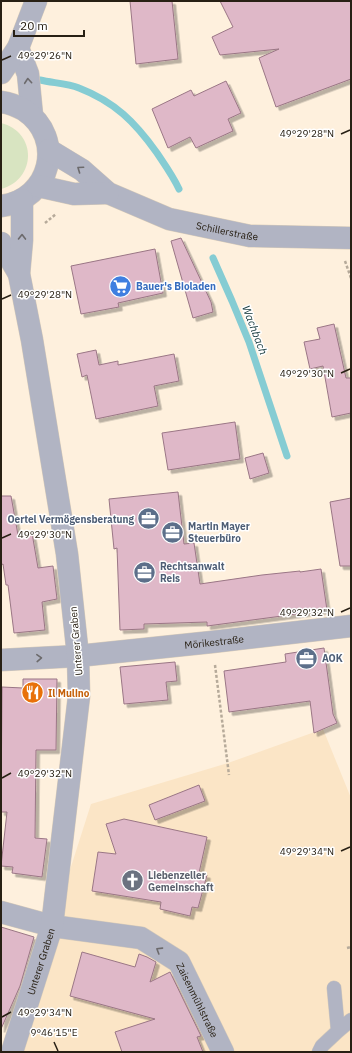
<svg xmlns="http://www.w3.org/2000/svg" width="352" height="1053" viewBox="0 0 352 1053" font-family="'IBM Plex Sans',sans-serif">
	<style>
		.built { fill: #fbe5c6 }
		.green { fill: #d8e4c1 }
		.lines { fill: none; stroke-linecap: round; stroke-linejoin: round }
		.stream { stroke: #85ccd3; stroke-width: 7 }
		.building { fill: #dfb8c8; stroke: #9a7685; filter: url(#shadow) }
		.service-casing { stroke: #d7cbb9; stroke-width: 15 }
		.minor-casing { stroke: #d7cbb9; stroke-width: 23 }
		.tertiary-casing { stroke: #d7cbb9; stroke-width: 23 }
		.path { stroke: #b6aa9a; stroke-width: 2.5; stroke-dasharray: 3 2; stroke-linecap: butt }
		.service { stroke: #b1b4c3; stroke-width: 14 }
		.minor { stroke: #b1b4c3; stroke-width: 22 }
		.tertiary { stroke: #b1b4c3; stroke-width: 22 }
		.oneway { stroke: #6c6a6c }
		.ticks { fill: none; stroke: #282014; stroke-width: 1.5 }
		.labels { text-anchor: middle; dominant-baseline: central; stroke-width: 3; stroke-linejoin: round; paint-order: stroke }
		.street-label { font-size: 10px; fill: #282014; stroke: #fff }
		.shop-label { font-size: 10px; font-weight: bold; fill: #366cbe; stroke: #fff; text-anchor: start }
		.service-label { font-size: 10px; font-weight: bold; fill: #4e5e75; stroke: #fff; text-anchor: start }
		.food-label { font-size: 10px; font-weight: bold; fill: #c56008; stroke: #fff; text-anchor: start }
		.worship-label { font-size: 10px; font-weight: bold; fill: #5b616d; stroke: #fff; text-anchor: start }
		.water-label { font-size: 11px; font-style: italic; fill: #16393c; stroke: #fff }
		.ticks-label { font-size: 10px; text-anchor: middle; fill: #282014; stroke: #fff; stroke-width: 3; stroke-linejoin: round; paint-order: stroke }
	</style>
	<defs>
		<filter id="shadow"><feDropShadow dx="3.5" dy="3.5" stdDeviation="0" flood-color="#0004"/></filter>
	</defs>
	<rect width="100%" height="100%" fill="#fef0dd"/>
	<!-- built -->
	<path class="built" d="M323 729 351 798V1052H12L91 804 228 763Z"/>
	<!-- green -->
	<path class="green" d="M1 123C37 132 37 179 1 189Z"/>
	<g class="lines">
		<!-- stream -->
		<path class="stream" d="M40 80C52 83 67 83 79 88 115 102 135 122 157 153 165 165 173 176 179 189
			M213 258 232 301 249 342 287 456"/>
	</g>
	<!-- building -->
	<path class="building" d="M130 1H172L178 59 136 64Z
		M220 1H351V79L276 107 259 58 279 49 220 55 212 37 233 27Z
		M226 81 241 113 228 119 233 131 196 148 190 137 168 148 152 109 191 90 194 96Z
		M181 238 211 302 213 312 193 318 171 241Z
		M155 249 163 293 118 303 119 307 81 314 71 266Z
		M334 324 346 378H351V413L332 417 323 366 310 369 304 342 320 339 317 328Z
		M96 350 99 365 118 361V365L174 354 179 381 154 386 158 406 96 419 87 375 82 377 77 354Z
		M235 422 240 459 168 470 162 433Z
		M263 453 269 473 250 479 245 458Z
		M178 492 184 544 194 543 200 584 262 575 300 571V572L321 569 327 610 207 626V622L144 624V629L120 630 117 548 114 549 109 499Z
		M1 496H11L18 535 32 533 38 568 53 566 57 599 42 602 45 630 14 633 8 585H6L3 564 1 565Z
		M351 498V566H340L330 502Z
		M324 648 333 714 337 723 314 733 310 701 229 712 224 671 286 662 285 654Z
		M175 662 177 681 166 682 168 700 124 704 120 667Z
		M23 679H57L56 750H36L35 838 47 839 42 877 12 873 13 867 1 866 7 812H1L2 687 23 688Z
		M199 785 205 801 155 820 149 805Z
		M124 819 207 837 199 873 207 875 198 908 192 907 190 916 160 909 161 902 92 891 98 852 116 854 106 824Z
		M1 927 34 937 20 986 1 1029Z
		M82 952 135 967 139 954 147 957 156 962 150 982 170 972 201 1036 197 1037 203 1052H122L115 1032 155 1019 70 996Z"/>
	<g class="lines">
		<defs>
			<path id="service" d="M338 1031 351 1020
				M319 1052 322 1046 338 1031 334 988"/>
			<g id="minor">
				<path d="M18 48 28 74 32 115"/>
				<path d="M1 73 18 48 36 1"/>
				<path id="s1" d="M1 660 78 656 212 642 351 626"/>
				<path id="s2" d="M1 912 52 926 141 938 179 962 223 1052"/>
			</g>
			<g id="tertiary">
				<path d="M1 102C9 103 17 106 24 110 66 138 51 200 1 206"/>
				<path id="s3" d="M49 150 82 170 108 193 169 219 250 236 351 238"/>
				<path d="M38 186 74 194 108 193"/>
				<path d="M1 243 19 274"/>
				<path id="s4" d="M12 1052 52 926 79 696 78 656 67 554 32 340 19 274 22 240V200"/>
			</g>
		</defs>
		<!-- service casing -->
		<use href="#service" class="service-casing"/>
		<!-- minor casing -->
		<use href="#minor" class="minor-casing"/>
		<!-- tertiary casing -->
		<use href="#tertiary" class="tertiary-casing"/>
		<!-- path -->
		<path class="path" d="M45 223 56 214
			M345 261 351 278
			M215 665 229 775
			M347 948 351 947"/>
		<!-- service -->
		<use href="#service" class="service"/>
		<!-- minor -->
		<use href="#minor" class="minor"/>
		<!-- tertiary -->
		<use href="#tertiary" class="tertiary"/>
	</g>
	<!-- one-way arrows -->
	<defs><path id="oneway-chevron" d="M-2-3.5L2.5 0L-2 3.5" fill="none" stroke-width="1.6" stroke-linecap="round" stroke-linejoin="round"/></defs>
	<g class="oneway">
		<use href="#oneway-chevron" transform="translate(28 81) rotate(-95)"/>
		<use href="#oneway-chevron" transform="translate(80 169) rotate(-145)"/>
		<use href="#oneway-chevron" transform="translate(22 237) rotate(-89)"/>
		<use href="#oneway-chevron" transform="translate(39 658) rotate(-3)"/>
		<use href="#oneway-chevron" transform="translate(159 950) rotate(-148)"/>
	</g>
	<!-- ticks -->
	<path class="ticks" d="M2 60 11 56M341 134 350 130M2 299 11 295M341 373 350 369M2 538 11 534M341 612 350 608M2 778 11 773M341 851 350 847M2 1017 11 1012M54 1042 58 1051"/>
	<!-- icons -->
	<defs>
		<symbol id="supermarket-disc" viewBox="-11 -11 22 22"><circle r="9.5" fill="#3f7fe0" stroke="#fff"/><path d="M-6-5.5h2.5l.6 2H6L4.5 2H-2.5L-4.4-4H-6ZM-1.5 3.2a1.3 1.3 0 1 0 .1 0ZM3 3.2a1.3 1.3 0 1 0 .1 0Z" fill="#fff"/></symbol>
		<symbol id="office-disc" viewBox="-11 -11 22 22"><circle r="9.5" fill="#5c6f8a" stroke="#fff"/><path d="M-6-3h4V-5.5h4V-3h4V5H-6ZM-1-4.5V-3h2v-1.5ZM-6 0V1H6V0Z" fill="#fff"/></symbol>
		<symbol id="restaurant-disc" viewBox="-11 -11 22 22"><circle r="9.5" fill="#e8710a" stroke="#fff"/><path d="M-5-6h1v4h1v-4h1v4h1v-4h1v5L-1.5 .5V6h-2V.5L-5-1ZM5-6V6H3V1.5H1.5Q1.5-4 5-6Z" fill="#fff"/></symbol>
		<symbol id="church-disc" viewBox="-11 -11 22 22"><circle r="9.5" fill="#6b7280" stroke="#fff"/><path d="M-1.2-6h2.4v3.5h3.3v2.4h-3.3V6h-2.4V-.1h-3.3v-2.4h3.3Z" fill="#fff"/></symbol>
	</defs>
	<g fill-rule="evenodd">
		<use href="#supermarket-disc" x="108" y="274" width="25" height="25"/>
		<use href="#office-disc" x="136" y="506" width="25" height="25"/>
		<use href="#office-disc" x="160" y="520" width="25" height="25"/>
		<use href="#office-disc" x="132" y="560" width="25" height="25"/>
		<use href="#office-disc" x="294" y="646" width="25" height="25"/>
		<use href="#restaurant-disc" x="20" y="680" width="25" height="25"/>
		<use href="#church-disc" x="120" y="868" width="25" height="25"/>
	</g>
	<g class="labels">
		<!-- street labels -->
		<g class="street-label">
			<text stroke="none"><textPath href="#s3" startOffset="199">Schillerstraße</textPath></text>
			<text transform="translate(76 641) rotate(-95)">Unterer Graben</text>
			<text stroke="none"><textPath href="#s1" startOffset="214">Mörikestraße</textPath></text>
			<text stroke="none"><textPath href="#s4" startOffset="95">Unterer Graben</textPath></text>
			<text stroke="none"><textPath href="#s2" startOffset="230">Zaisenmühlstraße</textPath></text>
		</g>
		<!-- shop labels -->
		<g class="shop-label">
			<text x="136" y="286">Bauer's Bioladen</text>
		</g>
		<!-- service labels -->
		<g class="service-label">
			<text x="134" y="519" text-anchor="end">Oertel Vermögensberatung</text>
			<text x="188" y="526">Martin Mayer<tspan x="188" dy="12">Steuerbüro</tspan></text>
			<text x="160" y="566">Rechtsanwalt<tspan x="160" dy="12">Reis</tspan></text>
			<text x="322" y="658">AOK</text>
		</g>
		<!-- food labels -->
		<g class="food-label">
			<text x="48" y="693">Il Mulino</text>
		</g>
		<!-- worship labels -->
		<g class="worship-label">
			<text x="148" y="875">Liebenzeller<tspan x="148" dy="12">Gemeinschaft</tspan></text>
		</g>
		<!-- water labels -->
		<g class="water-label">
			<text transform="translate(255 330) rotate(69)">Wachbach</text>
		</g>
	</g>
	<g class="ticks-label">
		<text x="45" y="59">49°29'26"N</text>
		<text x="307" y="137">49°29'28"N</text>
		<text x="45" y="298">49°29'28"N</text>
		<text x="307" y="377">49°29'30"N</text>
		<text x="45" y="538">49°29'30"N</text>
		<text x="307" y="616">49°29'32"N</text>
		<text x="45" y="777">49°29'32"N</text>
		<text x="307" y="855">49°29'34"N</text>
		<text x="45" y="1016">49°29'34"N</text>
		<text x="54" y="1036">9°46'15"E</text>
	</g>
	<!-- border -->
	<rect width="352" height="1053" fill="none" stroke="#282014" stroke-width="4"/>
	<!-- scale -->
	<path d="M14 30v6h70v-6" fill="none" stroke="#282014" stroke-width="2"/>
	<text x="20" y="30" font-size="12" fill="#282014" stroke="#ffffff" stroke-width="3" paint-order="stroke">20 m</text>
</svg>
